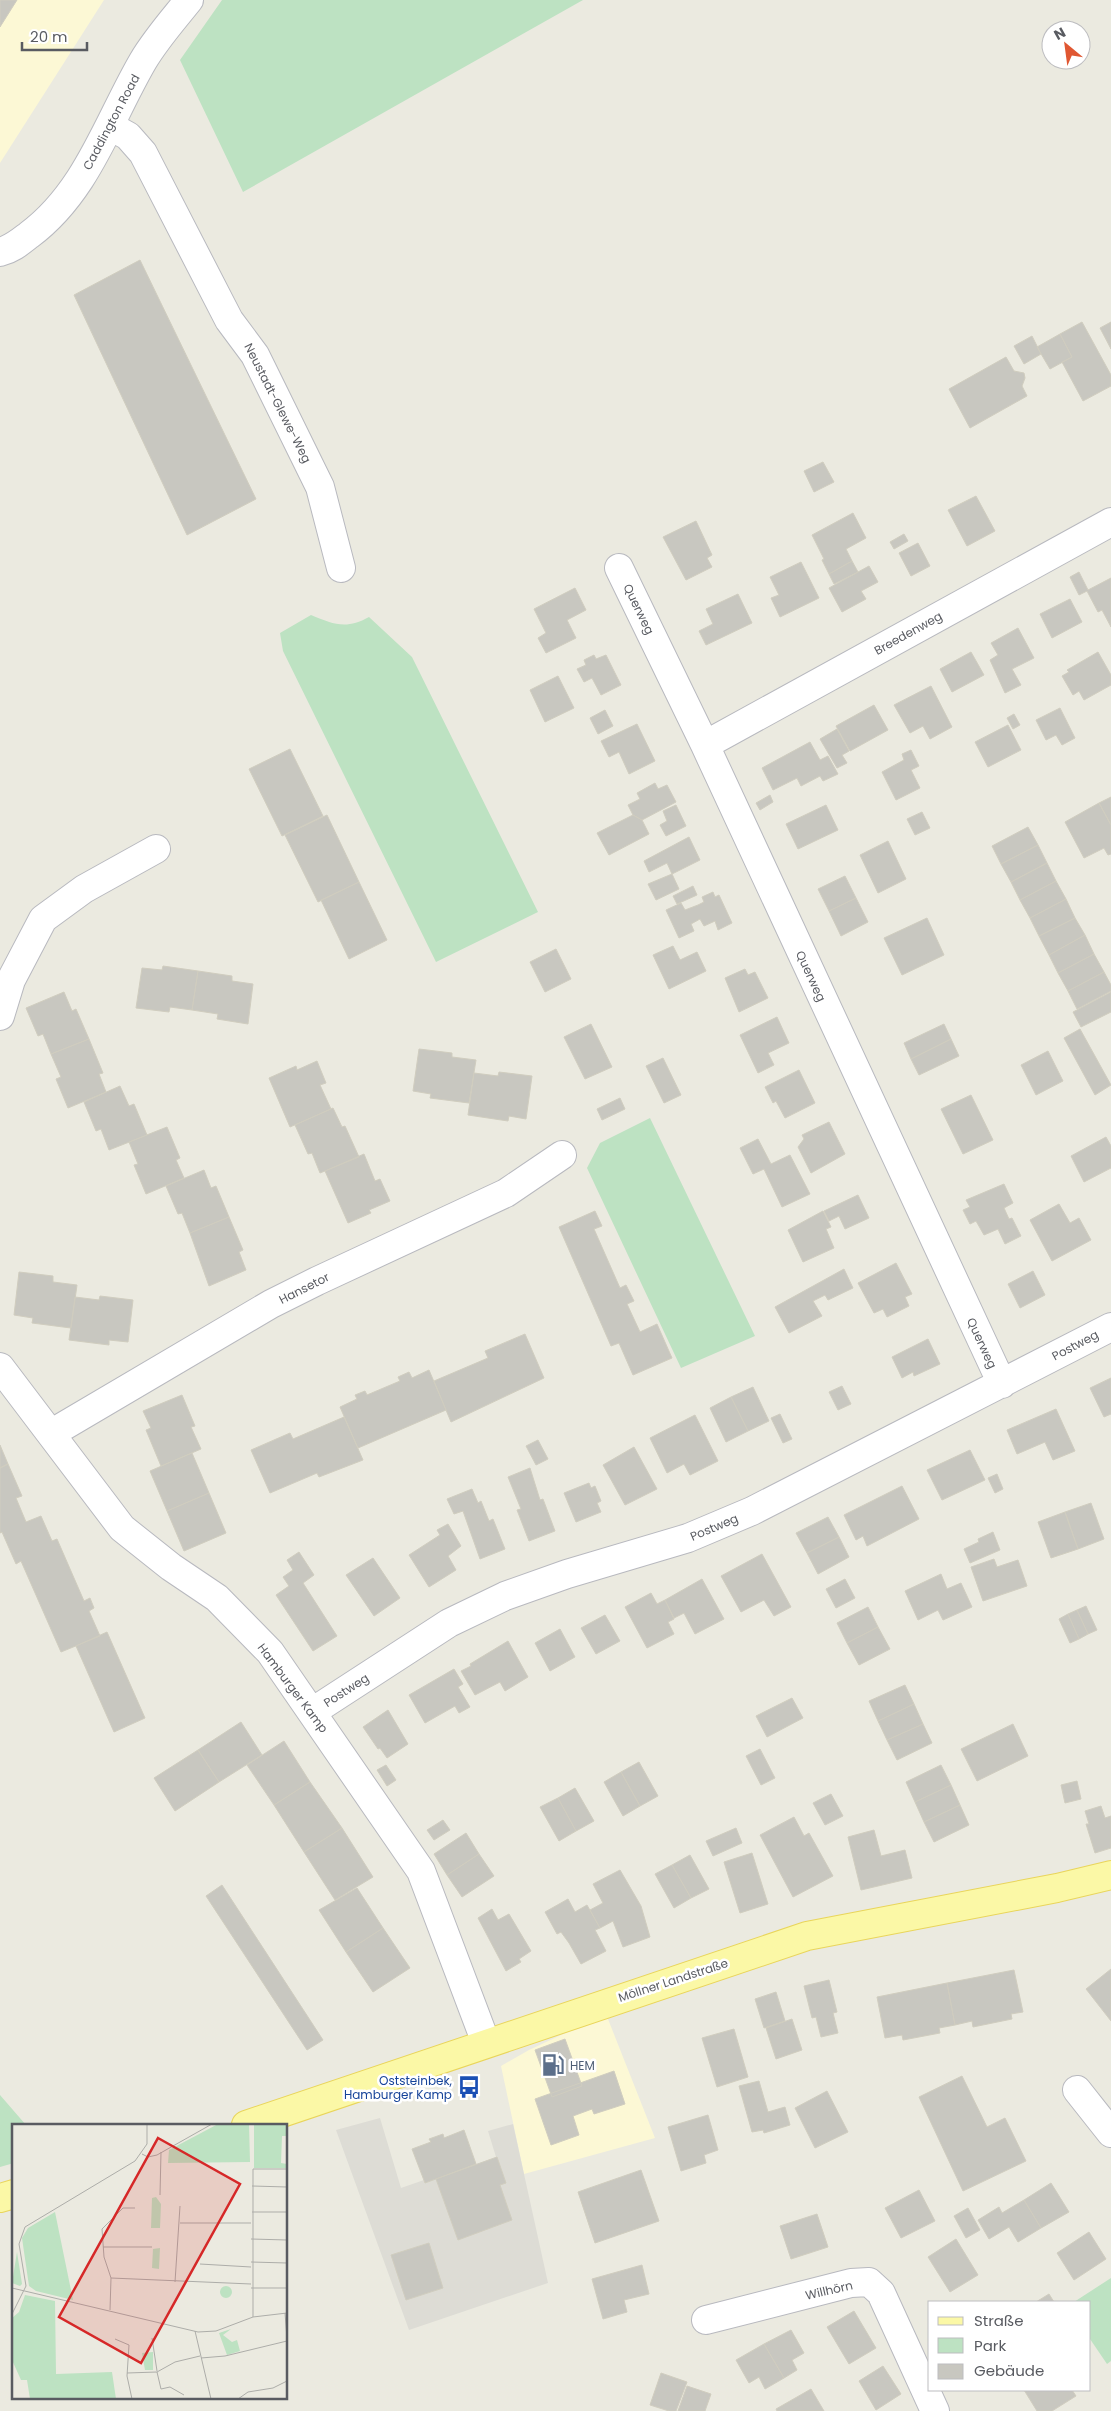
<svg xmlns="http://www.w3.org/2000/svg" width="1111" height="2411" viewBox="0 0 1111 2411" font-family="Poppins,sans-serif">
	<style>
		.commercial { fill: #fcf8d5 }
		.industrial { fill: #dddcd5 }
		.green { fill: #bde2c2 }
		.building { fill: #c8c7c0; stroke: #d0cdbf }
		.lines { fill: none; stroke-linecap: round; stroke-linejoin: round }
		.minor-casing { stroke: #b8b9bf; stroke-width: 30 }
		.major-casing { stroke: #e9d55b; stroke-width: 30 }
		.minor { stroke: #fff; stroke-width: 28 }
		.major { stroke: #fbf8a6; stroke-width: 28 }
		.labels { text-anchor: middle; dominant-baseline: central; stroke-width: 5; stroke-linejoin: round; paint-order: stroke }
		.street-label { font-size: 12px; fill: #595b61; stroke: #fff }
		.service-label { font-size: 12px; fill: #4e5e75; stroke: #fff; text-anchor: start }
		.transit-label { font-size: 12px; fill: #164399; stroke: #fff; text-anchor: end }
		.inset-road { fill: none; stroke: #adada9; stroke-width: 1 }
		.view { fill: #d62828; fill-opacity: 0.15; stroke: #d62828; stroke-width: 2.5 }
		.inset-edge { fill: none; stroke: #595b61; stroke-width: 2.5 }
	</style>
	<rect width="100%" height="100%" fill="#ebeae0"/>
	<!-- commercial -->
	<path class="commercial" d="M0 0H104L0 163Z
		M606 2014 655 2138 524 2174 501 2066 529 2050Z"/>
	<!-- industrial -->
	<path class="industrial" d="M380 2118 401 2188 424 2180 425 2183 496 2157 488 2131 513 2124 548 2283 409 2330 336 2130Z"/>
	<!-- green -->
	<path class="green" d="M222 0H583L243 192 180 60Z
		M311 615C333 624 346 630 369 617L412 657 538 912 436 962 283 651 280 633Z
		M650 1118 755 1336 681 1368 587 1168 600 1143Z
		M0 2095 26 2125H14V2163L0 2167Z
		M1111 2278V2361L1107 2364 1090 2339V2302H1074Z"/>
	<!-- building -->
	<path class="building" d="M0 0H17L0 27Z
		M140 260 256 499 187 535 74 295Z
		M1082 322 1111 375V386L1083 401 1062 362 1072 357 1060 334Z
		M1111 322V349L1100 328Z
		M1060 334 1072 357 1050 369 1037 347Z
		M1032 336 1041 354 1024 364 1014 346Z
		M1006 357 1014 371 1024 373 1025 378 1022 386 1027 396 970 428 949 389Z
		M823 462 834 482 814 492 804 471Z
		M976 496 995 531 967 546 948 510Z
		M853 513 866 538 846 549 852 561 829 574 822 560 824 559 812 535Z
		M696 521 712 555 707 558 712 567 686 580 663 537Z
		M904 534 908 541 894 549 890 542Z
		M918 543 930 566 911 576 899 553Z
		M852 561 858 572 834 584 829 574Z
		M801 562 819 598 780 617 771 598 779 595 770 577Z
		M869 566 878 582 861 591 866 599 842 612 829 588Z
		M1079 572 1088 590 1111 578V627L1102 610 1098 612 1087 591 1079 595 1070 577Z
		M575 588 586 610 567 620 576 638 546 653 538 638 546 633 534 609Z
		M738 594 752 623 706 645 699 631 713 624 706 609Z
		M1070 599 1082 622 1052 638 1040 614Z
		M1018 628 1034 658 1012 669 1021 685 1005 693 990 660 998 655 991 643Z
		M971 652 984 675 952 692 940 669Z
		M1098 652 1111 675V685L1084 700 1079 691 1073 695 1062 676 1069 672 1067 670Z
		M594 655 596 659 606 655 621 685 601 695 592 678 584 682 577 669 586 665 584 660Z
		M558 676 574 708 545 722 530 690Z
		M931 686 952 727 930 739 923 726 910 733 894 705Z
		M874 705 888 730 850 751 836 726Z
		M1060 708 1075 738 1062 745 1056 735 1046 740 1036 720Z
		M605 710 613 726 598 734 590 718Z
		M1014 714 1020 725 1013 729 1007 718Z
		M637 724 655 761 629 774 619 752 609 757 601 741Z
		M1008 725 1021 750 988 767 975 742Z
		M837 729 849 751 842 755 847 763 837 768 820 739Z
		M810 742 820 760 828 756 838 774 823 781 820 776 801 786 797 778 773 790 762 768Z
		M290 749 323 816 282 836 249 769Z
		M911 750 919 766 911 770 920 788 896 800 882 772 904 760 902 754Z
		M655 783 658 789 667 785 676 802 642 820 633 815 628 805 640 799 637 793Z
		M770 795 773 802 760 810 756 803Z
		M1111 797V825L1099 803Z
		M1099 803 1111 825V854L1108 855 1104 848 1084 858 1065 822Z
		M676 805 686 826 666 836 660 825 667 821 663 811Z
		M826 805 838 830 798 849 786 824Z
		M922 812 930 828 915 835 907 819Z
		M327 815 359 882 318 902 285 835Z
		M633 815 642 820 649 834 609 855 597 833Z
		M1028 827 1038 845 1001 864 992 846Z
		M689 837 700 860 672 874 667 863 649 872 644 861Z
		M888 841 906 879 878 893 860 855Z
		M1038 845 1047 863 1011 882 1001 864Z
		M1047 863 1056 881 1020 900 1011 882Z
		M672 874 679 889 656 900 648 884Z
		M845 876 856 898 829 911 818 889Z
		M1056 881 1066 899 1030 918 1020 900Z
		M359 882 387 940 349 959 321 900Z
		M693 886 697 895 677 904 673 896Z
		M713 892 715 897 719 895 732 923 718 930 715 921 704 926 700 919 691 924 694 931 679 938 666 910 681 903 685 910 698 905 704 902 702 897Z
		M856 898 868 922 841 936 829 911Z
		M1066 899 1075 918 1039 936 1030 918Z
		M927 918 944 955 902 975 884 938Z
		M1075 918 1085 935 1049 955 1039 936Z
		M1085 935 1094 954 1058 973 1049 955Z
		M673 946 680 960 697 952 706 971 669 989 653 955Z
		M556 949 571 979 545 992 530 962Z
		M1094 954 1104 972 1068 991 1058 973Z
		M163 966 198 971 192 1010 170 1007 169 1012 136 1008 142 968 162 970Z
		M745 969 748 975 755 972 768 998 739 1012 725 978Z
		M198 971 232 976V981L253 984 248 1024 217 1019 218 1014 192 1010Z
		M1104 972 1111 985V991L1077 1009 1068 991Z
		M64 992 72 1011 76 1009 89 1039 51 1054 43 1034 38 1036 26 1008Z
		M1111 992V1012L1081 1027 1073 1012Z
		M777 1017 789 1043 768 1053 774 1065 758 1073 740 1035Z
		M591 1024 612 1067 585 1079 564 1037Z
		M944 1024 951 1039 911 1059 904 1043Z
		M1080 1029 1111 1085 1095 1095 1064 1038Z
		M89 1039 103 1073 99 1074 106 1092 68 1108 56 1079 61 1077 51 1054Z
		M951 1039 959 1056 919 1075 911 1059Z
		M419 1049 452 1053V1057L476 1060 469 1103 430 1098 431 1094 413 1091Z
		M1048 1051 1063 1081 1036 1095 1021 1065Z
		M663 1058 681 1095 664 1103 646 1066Z
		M317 1061 326 1083 320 1085 331 1109 290 1127 269 1078 296 1066 297 1070Z
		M799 1070 815 1103 785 1118 776 1101 773 1103 765 1087Z
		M499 1072 532 1076 526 1119 509 1116 508 1121 468 1115 474 1073 498 1076Z
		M120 1086 129 1106 134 1104 147 1135 109 1150 101 1129 96 1131 84 1102Z
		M971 1095 993 1140 963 1154 941 1109Z
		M620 1098 625 1109 602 1120 597 1109Z
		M333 1108 342 1127 345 1126 359 1157 320 1173 312 1153 308 1154 295 1125Z
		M829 1122 845 1154 811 1173 798 1147 804 1139 802 1135Z
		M167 1127 180 1158 176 1160 184 1178 146 1194 134 1165 138 1164 129 1142Z
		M1106 1137 1111 1146V1168L1084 1182 1071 1156Z
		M758 1139 771 1164 790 1155 810 1194 782 1207 764 1169 753 1174 740 1148Z
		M364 1154 375 1181 380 1179 390 1201 369 1210 371 1213 348 1223 325 1171Z
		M204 1170 211 1188 216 1186 229 1217 190 1233 182 1213 178 1214 166 1186Z
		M1004 1184 1013 1203 1004 1208 1009 1219 1012 1218 1021 1236 1005 1244 998 1229 984 1235 976 1221 970 1224 963 1210 970 1207 966 1200Z
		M858 1195 869 1218 845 1229 839 1216 829 1221 824 1211Z
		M1059 1204 1070 1223 1079 1218 1091 1240 1052 1261 1030 1220Z
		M595 1211 602 1226 594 1229 620 1288 626 1285 634 1301 627 1304 640 1332 657 1324 672 1358 633 1375 619 1343 611 1346 559 1227Z
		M823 1211 831 1227 826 1229 834 1248 803 1262 788 1230Z
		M229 1217 243 1250 239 1252 246 1270 209 1286 190 1233Z
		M896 1263 912 1294 905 1297 909 1306 887 1317 883 1309 874 1313 858 1283Z
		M844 1269 853 1288 828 1300 825 1295 813 1301 822 1316 789 1333 775 1307Z
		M1033 1271 1045 1295 1020 1308 1008 1284Z
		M19 1272 53 1276V1282L77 1285 71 1328 32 1323 33 1318 14 1315Z
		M100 1296 133 1300 128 1342 109 1340V1345L69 1340 75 1297 99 1300Z
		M525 1334 544 1378 451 1422 434 1381 488 1358 485 1351Z
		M928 1339 940 1364 914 1376 913 1372 902 1378 892 1357Z
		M429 1370 446 1410 358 1448 340 1407 357 1399 355 1395 365 1391 367 1395 400 1381 398 1377 409 1372 412 1378Z
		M1111 1378V1414L1104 1417 1090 1388Z
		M842 1386 851 1404 838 1410 829 1392Z
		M753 1387 769 1421 748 1431 731 1397Z
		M182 1395 195 1426 191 1427 201 1449 161 1466 146 1430 151 1428 143 1411Z
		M731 1397 748 1431 726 1442 710 1408Z
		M1056 1409 1075 1451 1053 1460 1045 1442 1017 1454 1007 1430Z
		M780 1414 792 1439 783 1443 771 1418Z
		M695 1415 718 1461 690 1475 684 1464 667 1473 650 1438Z
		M344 1417 363 1460 319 1477 317 1473 270 1493 251 1450 290 1433 293 1439Z
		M538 1440 548 1459 536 1465 526 1446Z
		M0 1445 8 1464 0 1468Z
		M634 1447 657 1489 625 1505 603 1465Z
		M970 1450 985 1480 942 1500 927 1470Z
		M192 1453 209 1493 167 1511 150 1471Z
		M8 1464 22 1496 16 1498 26 1522 41 1516 52 1541 57 1539 84 1601 90 1598 94 1608 89 1611 100 1636 61 1652 21 1561 16 1564 2 1532 0 1533V1468Z
		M530 1468 540 1500 543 1499 555 1531 529 1541 517 1510 521 1509 508 1477Z
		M997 1474 1003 1489 995 1493 988 1478Z
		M589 1483 591 1488 595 1486 601 1501 597 1503 601 1512 576 1522 564 1493Z
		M902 1486 919 1519 867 1546 863 1536 856 1540 844 1515Z
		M472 1489 478 1503 481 1501 489 1521 493 1519 505 1549 480 1559 463 1511 454 1514 447 1499Z
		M209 1493 226 1533 184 1551 167 1511Z
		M1091 1503 1104 1539 1078 1549 1065 1512Z
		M1065 1512 1078 1549 1051 1558 1038 1522Z
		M828 1517 839 1537 807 1553 796 1533Z
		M448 1524 461 1546 448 1556 456 1570 429 1587 409 1555 440 1535 437 1530Z
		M993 1532 1000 1550 970 1563 964 1549 979 1542 978 1539Z
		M839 1537 849 1557 818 1574 807 1553Z
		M299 1552 314 1575 303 1583 337 1636 313 1651 276 1595 289 1586 283 1577 293 1570 287 1560Z
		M762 1554 791 1607 774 1616 764 1600 741 1612 721 1576Z
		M373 1558 400 1598 374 1616 346 1575Z
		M994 1559 997 1567 1018 1560 1027 1586 983 1601 971 1567Z
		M941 1574 947 1589 961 1583 972 1607 943 1620 938 1610 918 1620 905 1591Z
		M702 1579 724 1619 695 1634 684 1613 674 1618 665 1600Z
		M845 1579 855 1598 836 1608 826 1589Z
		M651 1593 657 1604 665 1600 674 1619 668 1622 674 1634 647 1648 625 1607Z
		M1086 1606 1097 1630 1088 1634 1077 1610Z
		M868 1607 878 1627 847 1643 837 1623Z
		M1077 1610 1088 1634 1079 1639 1068 1614Z
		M1068 1614 1079 1639 1070 1643 1059 1619Z
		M605 1615 620 1641 596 1654 581 1628Z
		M878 1627 890 1649 859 1665 847 1643Z
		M560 1629 575 1657 550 1671 535 1643Z
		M107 1632 145 1718 114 1732 76 1646Z
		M508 1641 528 1677 505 1691 500 1682 475 1695 461 1671 471 1666 470 1664Z
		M454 1669 463 1684 458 1687 470 1707 459 1713 455 1706 425 1723 409 1695Z
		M905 1685 914 1704 878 1721 869 1701Z
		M792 1698 803 1718 767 1737 756 1716Z
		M914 1704 923 1724 887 1740 878 1721Z
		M388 1710 408 1744 387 1758 380 1748 378 1749 363 1727Z
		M241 1722 262 1755 219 1782 198 1750Z
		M923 1724 932 1743 897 1760 887 1740Z
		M1013 1724 1028 1756 977 1781 961 1749Z
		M284 1741 310 1782 274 1805 247 1765Z
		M760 1749 775 1778 761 1785 746 1756Z
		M198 1750 219 1782 175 1811 154 1778Z
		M639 1762 658 1796 640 1806 621 1772Z
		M386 1765 396 1780 387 1786 377 1770Z
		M941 1765 951 1785 915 1802 906 1782Z
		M621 1772 640 1806 623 1816 604 1782Z
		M1077 1781 1081 1799 1065 1803 1061 1785Z
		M310 1782 342 1828 304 1852 274 1805Z
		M951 1785 960 1805 924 1822 915 1802Z
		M575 1788 594 1821 576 1831 558 1798Z
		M831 1794 843 1816 825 1825 813 1803Z
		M558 1798 576 1831 559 1841 540 1807Z
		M960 1805 969 1825 934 1842 924 1822Z
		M1101 1806 1105 1818 1111 1816V1848L1095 1853 1086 1824H1089L1085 1811Z
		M794 1817 804 1836 809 1833 833 1876 793 1897 760 1835Z
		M443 1820 450 1830 434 1840 427 1830Z
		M342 1828 373 1877 335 1900 304 1852Z
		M736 1828 742 1843 713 1856 706 1841Z
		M874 1830 881 1856 905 1850 912 1878 861 1890 848 1837Z
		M466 1833 479 1854 447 1875 434 1854Z
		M752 1853 768 1904 740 1913 724 1862Z
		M479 1854 494 1876 462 1897 447 1875Z
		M690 1855 709 1889 691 1898 672 1865Z
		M672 1865 691 1898 674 1908 655 1874Z
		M620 1870 641 1906 650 1937 623 1947 613 1921 600 1928 590 1910 603 1903 593 1884Z
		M222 1885 323 2040 307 2050 206 1896Z
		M357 1888 383 1928 346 1952 319 1910Z
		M568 1899 575 1912 587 1905 600 1928 595 1930 606 1951 581 1964 569 1943 561 1932 557 1934 545 1912Z
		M492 1909 498 1920 509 1914 531 1951 519 1959 521 1962 506 1971 478 1918Z
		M383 1928 410 1968 373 1992 346 1952Z
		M1111 1969V2021L1086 1989Z
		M1014 1970 1023 2012 1011 2014 1012 2019 973 2027 972 2021 955 2025 947 1983Z
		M829 1980 837 2012 833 2013 838 2033 821 2037 816 2017 812 2018 804 1986Z
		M947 1983 955 2025 939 2028 940 2033 903 2040 902 2035 885 2038 877 1997Z
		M776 1992 785 2021 764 2028 755 1999Z
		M792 2019 802 2050 776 2059 766 2028Z
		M734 2029 748 2077 717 2087 702 2038Z
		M565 2039 582 2086 552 2097 535 2050Z
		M614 2071 625 2104 594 2114 592 2109 573 2116 579 2135 551 2145 535 2099Z
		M962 2076 987 2127 1005 2118 1026 2161 963 2191 919 2097Z
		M759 2081 768 2112 785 2107 790 2125 764 2133 763 2130 752 2132 739 2086Z
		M827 2091 848 2132 815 2148 795 2108Z
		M708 2115 718 2150 704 2155 706 2163 681 2171 668 2127Z
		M464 2130 476 2164 425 2183 412 2149 431 2142 429 2139 443 2134 444 2138Z
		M497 2157 506 2183 500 2185 512 2220 458 2240 436 2179Z
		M641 2170 659 2221 595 2243 578 2192Z
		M1051 2183 1069 2212 1041 2228 1024 2200Z
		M919 2190 935 2221 901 2238 885 2208Z
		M1024 2200 1041 2228 1018 2242 1009 2227 989 2239 978 2220 999 2207 1002 2213Z
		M968 2208 980 2230 966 2238 954 2216Z
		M817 2214 828 2247 791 2259 780 2226Z
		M1089 2232 1106 2259 1074 2280 1057 2253Z
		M956 2239 978 2275 950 2292 928 2257Z
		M429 2243 443 2288 406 2300 391 2255Z
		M642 2265 649 2294 624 2300 627 2312 603 2319 592 2279Z
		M1049 2294 1054 2302H1036Z
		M854 2311 876 2348 849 2364 827 2327Z
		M791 2330 804 2353 792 2360 797 2370 784 2378 764 2344Z
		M764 2344 784 2378 765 2389 759 2377 749 2383 736 2360Z
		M883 2366 901 2394 876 2410 859 2381Z
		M661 2373 687 2382 676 2411H669L650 2405Z
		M687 2386 711 2394 705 2411H678Z
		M811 2389 824 2411H777L776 2409Z
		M1024 2390H1072L1076 2396 1052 2411H1037Z"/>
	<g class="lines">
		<defs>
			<path id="minor" d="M110 126 128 136 143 153 229 320 255 355 320 487 341 568
				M0 252C12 249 20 242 29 235 87 192 108 121 143 61 156 39 173 20 189 0
				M619 568 705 745 1002 1384
				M705 745 1111 522
				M0 1016 11 980 43 919 84 889 156 849
				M0 1367 122 1528 171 1567 217 1598 270 1652 421 1871 486 2043
				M52 1433 271 1304 317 1281 506 1193 562 1155
				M312 1712 449 1623 505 1596 567 1574 688 1538 752 1511 1111 1327
				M1077 2090 1111 2133
				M706 2320 851 2283 869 2282 881 2293 935 2411"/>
			<path id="major" d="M246 2125 807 1936 1057 1888 1111 1875
				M0 2198 14 2194"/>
		</defs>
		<!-- minor casing -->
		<use href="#minor" class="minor-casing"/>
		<!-- major casing -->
		<use href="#major" class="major-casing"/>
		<!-- minor -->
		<use href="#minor" class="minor"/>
		<!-- major -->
		<use href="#major" class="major"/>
	</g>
	<!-- icons -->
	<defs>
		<symbol id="fuel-bare" viewBox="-9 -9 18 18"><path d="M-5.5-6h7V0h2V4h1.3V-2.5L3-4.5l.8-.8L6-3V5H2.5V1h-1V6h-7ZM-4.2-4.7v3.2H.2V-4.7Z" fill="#5c6f8a" stroke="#fff" stroke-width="2.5" paint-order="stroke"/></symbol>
		<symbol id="bus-bare" viewBox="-9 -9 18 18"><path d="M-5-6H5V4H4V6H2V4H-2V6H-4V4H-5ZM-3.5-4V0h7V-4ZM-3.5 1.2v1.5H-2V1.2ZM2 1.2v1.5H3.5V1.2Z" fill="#1a4fb4" stroke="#fff" stroke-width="2.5" paint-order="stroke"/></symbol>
	</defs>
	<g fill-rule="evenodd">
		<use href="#fuel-bare" x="537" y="2049" width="32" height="32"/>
		<use href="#bus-bare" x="453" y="2071" width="32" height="32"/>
	</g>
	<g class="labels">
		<!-- street labels -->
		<g class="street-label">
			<text transform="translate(111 122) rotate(-62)">Caddington Road</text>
			<text transform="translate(278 403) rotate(63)">Neustadt-Glewe-Weg</text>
			<text transform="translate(639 609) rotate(64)">Querweg</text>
			<text transform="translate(908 633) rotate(-29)">Breedenweg</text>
			<text transform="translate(811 976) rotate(65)">Querweg</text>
			<text transform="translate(304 1288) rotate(-27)">Hansetor</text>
			<text transform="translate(982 1343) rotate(65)">Querweg</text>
			<text transform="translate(1075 1345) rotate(-28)">Postweg</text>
			<text transform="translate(714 1527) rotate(-23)">Postweg</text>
			<text transform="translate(293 1688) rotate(53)">Hamburger Kamp</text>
			<text transform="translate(346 1690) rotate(-33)">Postweg</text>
			<text transform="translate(673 1980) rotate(-18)">Möllner Landstraße</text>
			<text transform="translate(829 2290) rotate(-13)">Willhörn</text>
		</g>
		<!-- service labels -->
		<g class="service-label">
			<text x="570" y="2065">HEM</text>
		</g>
		<!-- transit labels -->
		<g class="transit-label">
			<text x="452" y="2080">Oststeinbek,<tspan x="452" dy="14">Hamburger Kamp</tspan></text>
		</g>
	</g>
	<!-- overview -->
	<g transform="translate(12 2124)">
		<rect width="275" height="275" fill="#ebeae0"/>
		<path d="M206 0H237L238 38 156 39 157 26ZM242 0H275V12H270L269 39 275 40V44H242ZM144 73 149 80 148 104H139L140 74ZM43 88 61 176 24 167 17 162 10 114 16 104ZM148 124 147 145 140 144 141 125ZM5 128 10 160 8 162 0 159ZM208 168a6 6 0 1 1 12 0a6 6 0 1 1-12 0ZM13 171 43 177 44 250 100 248 104 275H18L15 256H9L0 236V194L7 188ZM219 205 211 211 220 218 225 216 228 227 215 231 207 209ZM141 228V246H133L130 229Z" fill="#bde2c2"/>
		<path class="inset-road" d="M130 30 136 33 145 31 200 0M240 62 275 63M148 71 149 28M240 88H275M168 99H239M239 115 275 116M91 123H140M239 138 275 139M188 140 239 143M99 154 239 160M163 158 168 82M0 164 186 208 204 207 241 193 275 189M239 164H275M98 186 99 154 92 133 90 105 111 84H123M273 189 275 214M0 190 14 162 7 120 13 103 123 37 135 20V0M241 193V45H275M183 207 199 275M140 214 145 247M103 215 117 221 115 252 120 275M189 234 213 232 275 217M145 248 149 265 158 263 172 271M115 249 145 248 163 238 188 232M226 275 236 268 261 264 275 257"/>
		<path class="view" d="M146 14 228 60 129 239 47 193Z"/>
		<rect width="275" height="275" class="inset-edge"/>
	</g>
	<!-- legend -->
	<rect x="928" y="2301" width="162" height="90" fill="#ffffff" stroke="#bdbdc0"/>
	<rect x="938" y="2317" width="25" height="8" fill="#fbf8a6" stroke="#bdbdc0"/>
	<text x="974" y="2326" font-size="15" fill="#595b61">Straße</text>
	<rect x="938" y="2338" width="25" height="15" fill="#bde2c2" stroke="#bdbdc0"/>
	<text x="974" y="2351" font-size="15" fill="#595b61">Park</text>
	<rect x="938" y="2364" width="25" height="15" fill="#c8c7c0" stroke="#bdbdc0"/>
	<text x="974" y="2376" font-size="15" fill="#595b61">Gebäude</text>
	<!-- north arrow -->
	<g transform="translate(1066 45) rotate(331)"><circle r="24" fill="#ffffff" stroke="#bdbdc0"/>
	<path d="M0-4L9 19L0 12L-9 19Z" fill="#e05732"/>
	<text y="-8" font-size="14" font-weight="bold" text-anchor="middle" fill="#595b61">N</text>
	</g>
	<!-- scale -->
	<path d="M22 42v8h65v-8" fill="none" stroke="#595b61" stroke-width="2.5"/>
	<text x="30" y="42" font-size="15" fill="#595b61" stroke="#ffffff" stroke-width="4" paint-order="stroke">20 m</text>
</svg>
